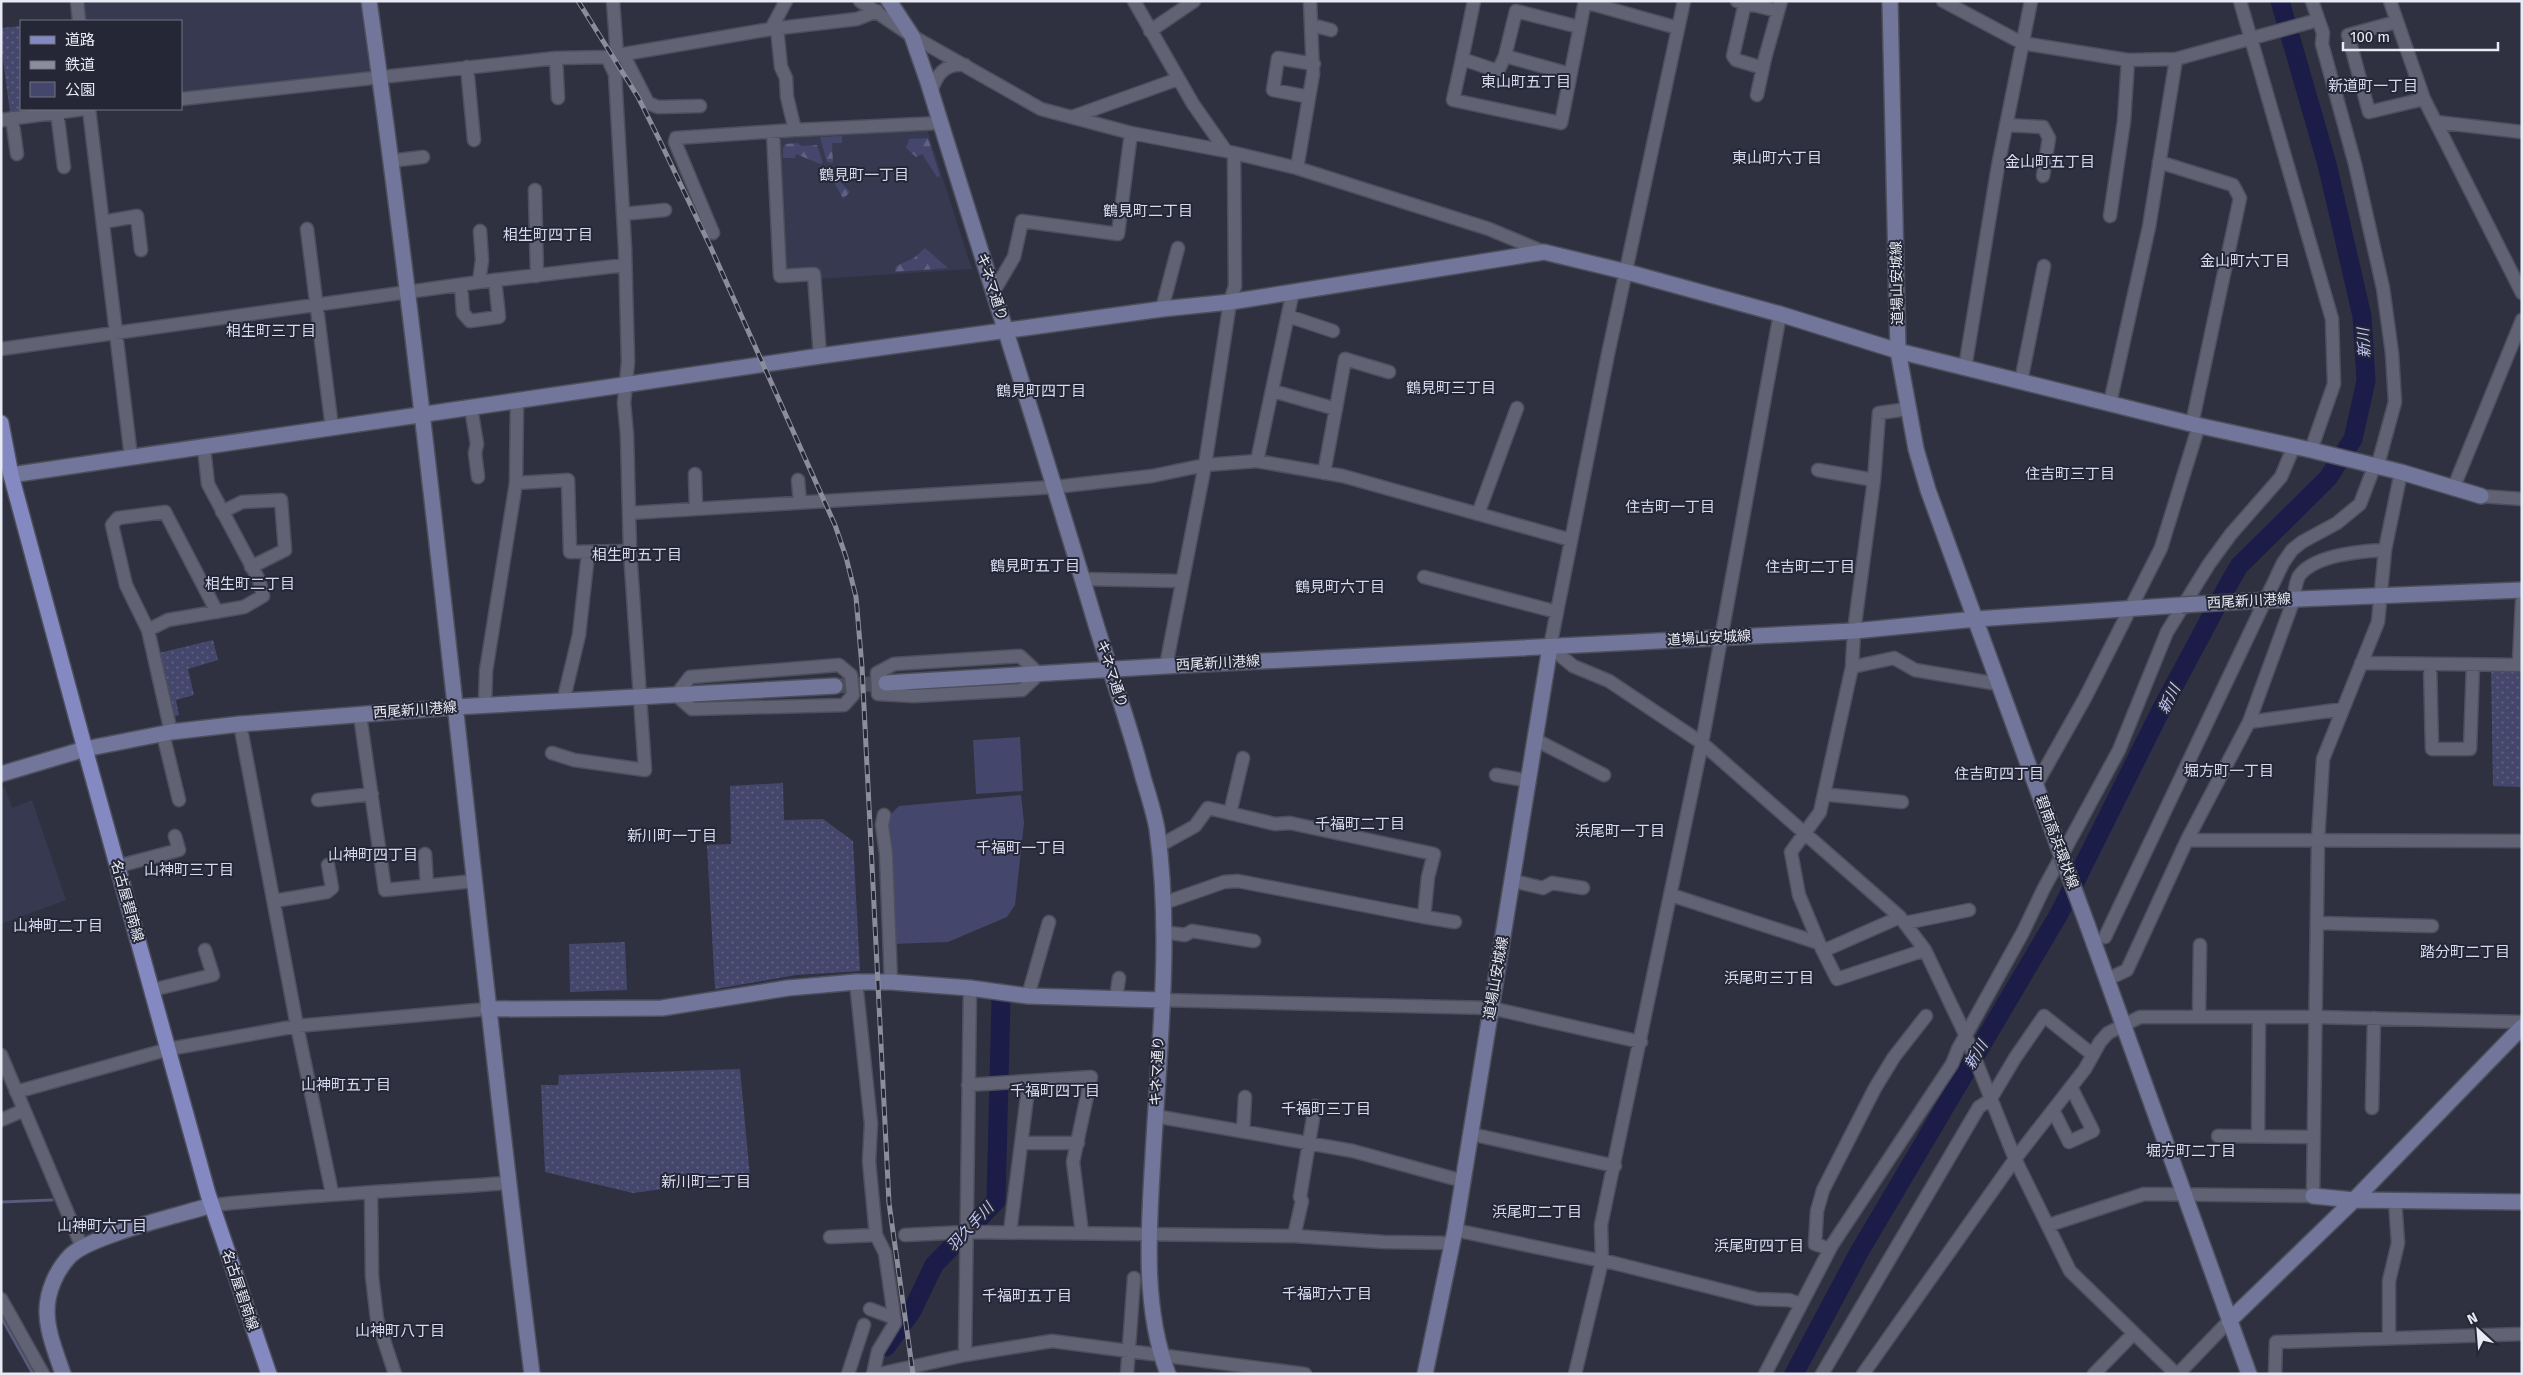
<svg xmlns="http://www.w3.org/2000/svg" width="2523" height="1375" viewBox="0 0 2523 1375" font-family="'Fira Sans','Noto Sans JP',sans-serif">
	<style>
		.built { fill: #36394f }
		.green { fill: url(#green-dots) }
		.forest { fill: url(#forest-firs) }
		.pitch { fill: #44476b }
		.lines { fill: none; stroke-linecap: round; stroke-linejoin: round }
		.stream { stroke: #595a7c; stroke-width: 3 }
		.river { stroke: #1c1c48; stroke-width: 19 }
		.secondary-tunnel { stroke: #4b4d5c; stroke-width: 15; stroke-dasharray: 15 8; stroke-linecap: butt }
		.street-casing { stroke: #4d4f5c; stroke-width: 15 }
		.secondary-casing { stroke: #4d4f5c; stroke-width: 18 }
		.primary-casing { stroke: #4d4f5c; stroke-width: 18 }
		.street { stroke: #616375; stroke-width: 12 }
		.secondary { stroke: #72769b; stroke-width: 15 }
		.primary { stroke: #8489c1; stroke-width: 15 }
		.rail-casing { stroke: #8b8d9a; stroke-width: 5 }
		.rail { stroke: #252736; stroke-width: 3; stroke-dasharray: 9; stroke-linecap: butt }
		.secondary-bridge-casing { stroke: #4d4f5c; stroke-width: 18; stroke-linecap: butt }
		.secondary-bridge { stroke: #72769b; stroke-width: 15 }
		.labels { text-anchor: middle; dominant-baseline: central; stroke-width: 4; stroke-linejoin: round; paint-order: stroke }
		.street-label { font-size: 14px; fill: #e8eaf4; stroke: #252736 }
		.neighbourhood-label { font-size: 15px; fill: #d7daee; stroke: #252736 }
		.water-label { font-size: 15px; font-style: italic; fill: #c3c9f8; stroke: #252736 }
	</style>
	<defs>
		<pattern id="green-dots" width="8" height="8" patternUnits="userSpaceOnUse" patternTransform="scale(1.25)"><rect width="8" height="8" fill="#44476b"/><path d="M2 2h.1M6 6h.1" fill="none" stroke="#5f6281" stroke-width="1.8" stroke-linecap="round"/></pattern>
		<pattern id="forest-firs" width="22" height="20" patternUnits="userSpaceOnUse" patternTransform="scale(1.25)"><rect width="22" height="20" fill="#44476b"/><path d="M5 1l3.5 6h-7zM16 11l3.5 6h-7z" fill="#5f6281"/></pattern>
	</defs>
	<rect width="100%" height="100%" fill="#2f3141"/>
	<!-- built -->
	<path class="built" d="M77 1H369L380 76 181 98V21H79Z
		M927 129 972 269 819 279 787 272 783 268 777 136Z
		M5 787 12 808 32 800 66 900 1 924V788Z"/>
	<!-- green -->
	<path class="green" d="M21 26V109H37L10 113 1 44V28Z
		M213 640 218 660 188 669 194 695 176 700 179 715 173 717 159 653Z
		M2522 666V787L2493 786 2491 668Z
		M783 783 784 820 823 819 853 841 860 971 796 975 715 989 707 845 731 844 730 786Z
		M625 942 627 990 570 992 569 944Z
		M740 1069 750 1177 633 1193 545 1172 541 1085H558L559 1075Z"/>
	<!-- forest -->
	<path class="forest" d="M842 136V143H832L833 163 827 162 820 137Z
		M928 138 940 176 937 177 922 154 916 157 906 148 909 139Z
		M798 143 801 146 817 145 823 163 820 164 796 154 795 158H783V148L785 144Z
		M825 166 850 192 843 199 830 174 824 167Z
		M925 248 948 268 895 272 896 266 914 258Z"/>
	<!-- pitch -->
	<path class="pitch" d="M1020 737 1023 791 976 794 973 740Z
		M1021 795 1024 823 1015 905 1007 917 948 942 892 944 888 817 899 806Z"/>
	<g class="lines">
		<!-- stream -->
		<path class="stream" d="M1 1202 52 1200
			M1 1317 33 1374"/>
		<!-- river -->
		<path class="river" d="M886 1347 912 1311 934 1265 996 1201 1001 1001
			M1794 1374 1858 1254 2059 914 2160 712 2228 585 2239 566 2328 478 2353 439 2366 381 2362 316 2327 164 2280 1"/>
		<!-- secondary-tunnel -->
		<path class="secondary-tunnel" d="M835 686 886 683"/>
		<defs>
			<path id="street" d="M77 1 79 21
				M613 1 617 55
				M860 1 912 36 1041 109 1131 133 1226 151 1297 168 1489 229 1544 252
				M1134 1 1193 104 1226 151
				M1474 1 1462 59 1498 71 1505 56 1516 11 1579 27
				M1684 1 1608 354 1550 647 1573 666 1609 681 1702 743 1900 917 1925 950 1966 1036 2015 1159 2070 1271 2176 1374
				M1737 1 1778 11
				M1943 1 2022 43 2128 60 2176 59 2318 20
				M2240 1 2332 319 2334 384 2311 450
				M2312 1 2323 33 2322 44 2355 164 2383 288 2392 353 2395 402 2377 468
				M2390 1 2424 99 2522 293
				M1585 2 1678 28
				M1745 3 1733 56 1736 60 1763 68
				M2396 22 2348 35 2369 112 2424 99
				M1312 25 1331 30
				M771 29 786 1
				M1150 31 1194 1
				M623 54 648 103 658 107 700 106
				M1505 56 1570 74
				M556 58 558 98
				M1462 59 1453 100 1561 123 1585 1
				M467 67 474 140
				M931 93C936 74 945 63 965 65
				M1757 95 1765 58 1781 1
				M1309 97 1273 90 1278 58 1314 64
				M181 99 556 58 607 57 771 29 857 19 877 11
				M89 109 131 457
				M57 112 64 167
				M1072 117 1178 79
				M12 118 17 154
				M1 120 84 109
				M2436 122 2522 132
				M2006 125 2043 127 2049 138 2043 176
				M795 130 940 123
				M773 132 780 276 814 274 820 356
				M390 161 423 157
				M2159 162 2233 185 2240 198 2192 424
				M1297 168 1313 74 1310 1
				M535 190 537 276
				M623 214 665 210
				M2110 216 2124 121 2128 60
				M103 222 137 216 141 250
				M307 229 332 428
				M713 233 675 142 676 138 795 130 787 97 786 78 781 67 777 29
				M479 282 482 260 480 231
				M461 285 463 313 470 321 499 317 495 280
				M994 291 1014 257 1022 221 1118 234 1131 133
				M1162 309 1178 248
				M1288 316 1333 331
				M1 349 479 282 625 265
				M1965 368 1998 166 2031 1
				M2021 381 2044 266
				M1273 391 1336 409
				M2110 403 2149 227 2176 59
				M471 408 477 444 475 453 478 477
				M1908 409 1879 413 1874 480 1854 631 1852 667 1820 812 1791 852 1799 895 1819 943 1837 979 1925 950
				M1257 461 1293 291
				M1818 470 1874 480
				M1324 473 1345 359 1389 372
				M695 474 696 508
				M798 480 800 502
				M516 483 517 401
				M2453 489 2522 320
				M2481 496 2522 499
				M222 512 242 502 281 500 285 550 251 567
				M630 513 1055 487 1152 476 1205 465 1257 461 1343 476 1571 540
				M1478 514 1517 408
				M1424 577 1557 612
				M1082 579 1181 581
				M148 630 126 585 112 525 118 518 165 512 217 612
				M1020 656 1039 674 1022 690 914 696 878 694 877 673 894 664Z
				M2519 661 2522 602
				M2361 663 2522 665
				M2430 664 2432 749H2470L2473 665
				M839 665 851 675 853 695 844 705 692 709 676 695 690 677Z
				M1166 666 1205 465 1230 302 1235 286 1234 153
				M1852 667 1894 658 1915 670 1998 684
				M563 702 579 635 588 554
				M485 706 486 671 516 483 568 480 570 552 630 551
				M360 715 385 890 474 881
				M2249 722 2343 709
				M240 724 297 1026 332 1193
				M171 732 148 630 168 620 244 607 263 596 259 580 208 484 204 448
				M163 734 179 800
				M1536 740 1604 775
				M552 753 574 760 645 770 630 551 627 435 624 403 628 362 625 248 615 74 607 57
				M1496 775 1529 781
				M2036 785 2085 698 2161 548 2199 425
				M1825 792 1831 795 1902 802
				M318 800 372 794
				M1230 813 1243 758
				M884 815 882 825 886 854 891 982
				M2187 840 2522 841
				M1159 846 1195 826 1208 808 1275 824 1290 823 1434 854 1428 877 1424 917 1238 881 1224 882 1164 903
				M425 854 427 886
				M118 866 179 850 175 836
				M1513 881 1543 888 1552 883 1583 888
				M1671 895 1819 943
				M274 901 327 892 332 888 328 865
				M1424 917 1455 922
				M1905 923 1969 910
				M2317 923 2432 926
				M1163 932 1185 935 1192 931 1254 941
				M2105 937 2283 563 2292 550 2302 542 2337 523 2360 504 2374 467
				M1823 951 1900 917
				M2106 980 2127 970 2187 840 2249 722 2294 599C2295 591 2295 583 2299 576 2314 555 2361 551 2385 550
				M152 990 213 975 205 950
				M1028 996 1049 922
				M1116 998 1119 978
				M1161 1000 1491 1008 1641 1042
				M2199 1017 2200 945
				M1 1055 82 1247
				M968 1085 1091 1077 1073 1162 1082 1233
				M16 1092 169 1049 297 1026 488 1009
				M2372 1108 2374 1018
				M2053 1110 2069 1142 2093 1131 2071 1087
				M1155 1116 1353 1151 1463 1181
				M1 1120 24 1110
				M1243 1131 1245 1097
				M1471 1134 1615 1166
				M2218 1136 2314 1137
				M2258 1136 2259 1018
				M1023 1143H1078
				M371 1193 372 1276 377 1319 395 1374
				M212 1205C310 1195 409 1190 508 1183
				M2049 1225 2144 1194 2313 1196 2318 839 2323 759 2378 622 2385 550 2401 472
				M1455 1230 1602 1261
				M1010 1232 1029 1081
				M905 1235 966 1232 1294 1236 1384 1242 1452 1243
				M1294 1236 1302 1201 1300 1197 1315 1106
				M830 1237 876 1235 869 1161 871 1124 856 982
				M1830 1249 1815 1244 1817 1211 1823 1190 1875 1088 1894 1057 1926 1016
				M1602 1260 1757 1299 1789 1300 1801 1304
				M1 1299 43 1374
				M870 1309 894 1318
				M2389 1338V1281L2398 1243 2395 1200
				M965 1355 970 988
				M848 1374 864 1325
				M873 1374 878 1351 895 1323 885 1253 876 1235
				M879 1374 965 1355 1052 1341 1305 1374
				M1127 1374 1134 1278
				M1575 1374 1602 1261 1601 1225 1702 743 1780 314
				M1765 1374 1832 1245 1952 1064 1958 1049 2023 932 2043 890 2119 750 2167 632 2209 564 2231 534 2281 477 2294 446
				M1822 1374 1979 1107 1990 1100 2015 1058 2044 1016 2093 1055
				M1863 1374 2015 1159 2085 1069 2100 1042 2108 1033 2140 1017H2315L2522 1022
				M2094 1374 2134 1333
				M2178 1374 2229 1321
				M2275 1374 2276 1342 2522 1334"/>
			<path id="secondary" d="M369 1C434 457 474 917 532 1374
				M889 1 912 36 928 82C983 261 1041 439 1094 618 1110 671 1129 723 1143 777 1148 794 1154 812 1157 829 1172 937 1159 1047 1153 1156 1149 1227 1142 1306 1168 1374
				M1890 1 1898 351 1916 449 1928 490 2057 843
				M11 475 820 356 1162 309 1230 302 1544 252 1627 272 1780 314 1898 351 2192 424 2311 450 2401 472 2481 496
				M2250 601 2522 590
				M886 683 1166 666 1854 631 1976 619 2182 605
				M1 774 85 749 171 732 240 724 455 707 835 686
				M2087 924 2249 1374
				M488 1009 662 1008 788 988 856 982H891L970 988 1028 996 1161 1000
				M2313 1196 2354 1200 2522 1202
				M2229 1321 2354 1200 2522 1027
				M63 1374C56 1353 47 1332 47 1311 47 1291 57 1269 71 1255 93 1235 180 1215 212 1205
				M1425 1374 1455 1230 1550 647"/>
			<path id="primary" d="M1 423 11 475 85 749 208 1194 269 1374"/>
		</defs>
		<!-- street casing -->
		<use href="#street" class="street-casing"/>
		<!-- secondary casing -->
		<use href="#secondary" class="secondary-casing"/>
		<!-- primary casing -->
		<use href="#primary" class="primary-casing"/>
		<!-- street -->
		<use href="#street" class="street"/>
		<!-- secondary -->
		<use href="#secondary" class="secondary"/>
		<!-- primary -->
		<use href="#primary" class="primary"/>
		<defs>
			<path id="rail" d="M578 1 638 97 659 139 711 248 835 525 846 557 856 597 862 667 889 1203 913 1374"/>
		</defs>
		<!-- rail casing -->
		<use href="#rail" class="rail-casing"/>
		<!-- rail -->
		<use href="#rail" class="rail"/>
		<defs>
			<path id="secondary-bridge" d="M2182 605 2250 601
				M2057 843 2087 924"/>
		</defs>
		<!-- secondary-bridge casing -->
		<use href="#secondary-bridge" class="secondary-bridge-casing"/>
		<!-- secondary-bridge -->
		<use href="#secondary-bridge" class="secondary-bridge"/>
	</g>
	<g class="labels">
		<!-- street labels -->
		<g class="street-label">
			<text transform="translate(1897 283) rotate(-91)">道場山安城線</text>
			<text transform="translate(992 287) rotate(72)">キネマ通り</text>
			<text transform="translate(2249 601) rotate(-3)">西尾新川港線</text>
			<text transform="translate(1709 638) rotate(-3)">道場山安城線</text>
			<text transform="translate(1218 663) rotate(-3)">西尾新川港線</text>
			<text transform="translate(1112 674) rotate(72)">キネマ通り</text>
			<text transform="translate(415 710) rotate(-4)">西尾新川港線</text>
			<text transform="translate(2057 842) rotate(70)">碧南高浜環状線</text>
			<text transform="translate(127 901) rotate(74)">名古屋碧南線</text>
			<text transform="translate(1496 978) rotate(-80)">道場山安城線</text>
			<text transform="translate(1157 1071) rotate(-87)">キネマ通り</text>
			<text transform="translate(240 1290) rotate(71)">名古屋碧南線</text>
		</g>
		<!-- neighbourhood labels -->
		<g class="neighbourhood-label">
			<text x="1526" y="82">東山町五丁目</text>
			<text x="2373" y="86">新道町一丁目</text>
			<text x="1777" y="158">東山町六丁目</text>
			<text x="2050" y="162">金山町五丁目</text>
			<text x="864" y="175">鶴見町一丁目</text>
			<text x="1148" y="211">鶴見町二丁目</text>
			<text x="548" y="235">相生町四丁目</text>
			<text x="2245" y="261">金山町六丁目</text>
			<text x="271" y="331">相生町三丁目</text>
			<text x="1451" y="388">鶴見町三丁目</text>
			<text x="1041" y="391">鶴見町四丁目</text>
			<text x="2070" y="474">住吉町三丁目</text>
			<text x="1670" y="507">住吉町一丁目</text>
			<text x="637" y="555">相生町五丁目</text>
			<text x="1035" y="566">鶴見町五丁目</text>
			<text x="1810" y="567">住吉町二丁目</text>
			<text x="250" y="584">相生町二丁目</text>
			<text x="1340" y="587">鶴見町六丁目</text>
			<text x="2229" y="771">堀方町一丁目</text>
			<text x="1999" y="774">住吉町四丁目</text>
			<text x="1360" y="824">千福町二丁目</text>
			<text x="1620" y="831">浜尾町一丁目</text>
			<text x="672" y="836">新川町一丁目</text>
			<text x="1021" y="848">千福町一丁目</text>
			<text x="373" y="855">山神町四丁目</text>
			<text x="189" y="870">山神町三丁目</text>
			<text x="58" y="926">山神町二丁目</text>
			<text x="2465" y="952">踏分町二丁目</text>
			<text x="1769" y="978">浜尾町三丁目</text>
			<text x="346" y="1085">山神町五丁目</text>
			<text x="1055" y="1091">千福町四丁目</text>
			<text x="1326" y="1109">千福町三丁目</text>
			<text x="2191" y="1151">堀方町二丁目</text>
			<text x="706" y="1182">新川町二丁目</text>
			<text x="1537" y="1212">浜尾町二丁目</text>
			<text x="102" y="1226">山神町六丁目</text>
			<text x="1759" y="1246">浜尾町四丁目</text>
			<text x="1327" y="1294">千福町六丁目</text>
			<text x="1027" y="1296">千福町五丁目</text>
			<text x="400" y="1331">山神町八丁目</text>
		</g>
		<!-- water labels -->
		<g class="water-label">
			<text transform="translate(2364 343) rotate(-93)">新川</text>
			<text transform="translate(2169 699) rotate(-63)">新川</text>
			<text transform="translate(1976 1055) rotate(-59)">新川</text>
			<text transform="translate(970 1227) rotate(-47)">羽久手川</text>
		</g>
	</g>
	<!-- border -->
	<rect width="2523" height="1375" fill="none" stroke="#e8eaf4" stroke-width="5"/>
	<!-- legend -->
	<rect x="20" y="20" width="162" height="90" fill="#252736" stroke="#737582"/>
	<rect x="30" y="36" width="25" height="8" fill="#8489c1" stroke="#737582"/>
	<text x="65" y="45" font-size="15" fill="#e8eaf4">道路</text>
	<rect x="30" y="61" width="25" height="8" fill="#8b8d9a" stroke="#737582"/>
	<text x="65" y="70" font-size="15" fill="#e8eaf4">鉄道</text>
	<rect x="30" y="82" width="25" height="15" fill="#44476b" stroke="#737582"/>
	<text x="65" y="95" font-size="15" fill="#e8eaf4">公園</text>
	<!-- north arrow -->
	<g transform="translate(2478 1330) rotate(334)" stroke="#252736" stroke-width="4" paint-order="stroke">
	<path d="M0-4L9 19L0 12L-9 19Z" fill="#e8eaf4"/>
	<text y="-8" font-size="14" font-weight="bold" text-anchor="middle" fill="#e8eaf4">N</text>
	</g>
	<!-- scale -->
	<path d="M2343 42v8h155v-8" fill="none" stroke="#e8eaf4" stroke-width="2.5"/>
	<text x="2350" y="42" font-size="15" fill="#e8eaf4" stroke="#252736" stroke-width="4" paint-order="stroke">100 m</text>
</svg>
